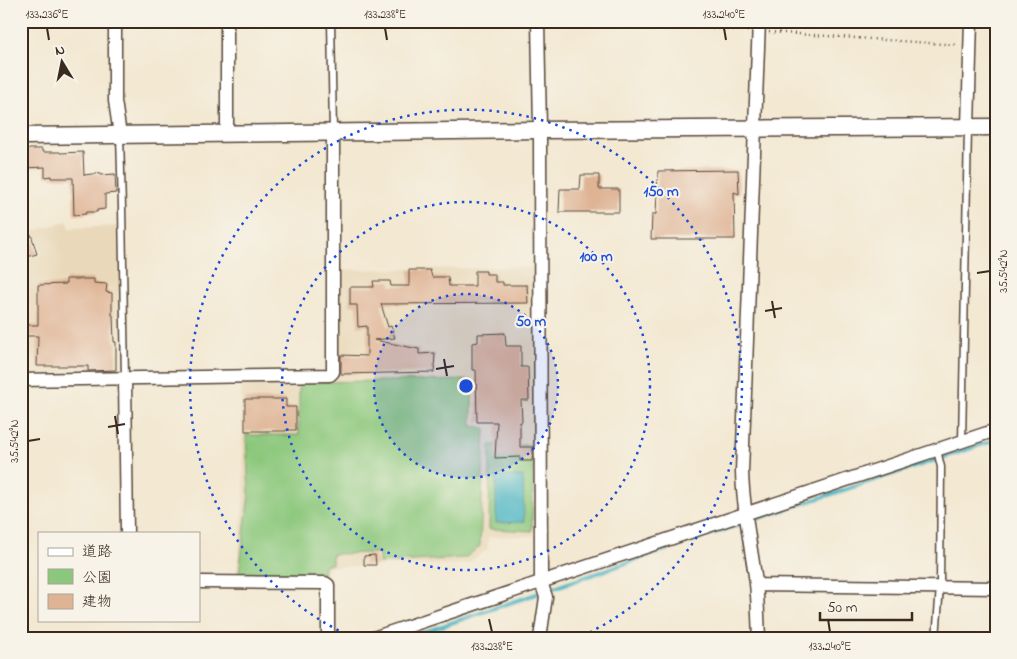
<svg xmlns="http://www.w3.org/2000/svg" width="1017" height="659" viewBox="0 0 1017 659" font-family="'Indie Flower','Klee One',sans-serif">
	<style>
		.built { fill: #e9d9ba }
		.green { fill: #8bc77c; stroke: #63784d }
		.water { fill: #47b4c3; stroke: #416f70 }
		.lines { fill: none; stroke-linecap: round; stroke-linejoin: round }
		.stream { stroke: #47b4c3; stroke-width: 4 }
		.building { fill: #dfb495 }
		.service-casing { stroke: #574639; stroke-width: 9 }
		.minor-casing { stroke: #574639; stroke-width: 15 }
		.tertiary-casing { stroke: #574639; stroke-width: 19 }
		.path { stroke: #574639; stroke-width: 2.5; stroke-dasharray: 1 4; stroke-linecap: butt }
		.service { stroke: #fff; stroke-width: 6 }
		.minor { stroke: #fff; stroke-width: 12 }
		.tertiary { stroke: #fff; stroke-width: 16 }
		.ticks { fill: none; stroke: #3b2a1e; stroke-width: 2 }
		.ring { fill: none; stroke: #1d4ed8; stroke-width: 2.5; stroke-dasharray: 2.5 5 }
		.centre { fill: #1d4ed8; stroke: #f7f3e8; stroke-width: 2.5 }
		.ring-label { font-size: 15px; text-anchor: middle; font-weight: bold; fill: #1d4ed8; stroke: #f7f3e8; stroke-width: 4; stroke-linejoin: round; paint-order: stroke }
		.neatline { fill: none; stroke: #3b2a1e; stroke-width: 2 }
		.ticks-label { font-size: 12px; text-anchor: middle; fill: #3b2a1e }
	</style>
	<rect width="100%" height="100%" fill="#f7f3e8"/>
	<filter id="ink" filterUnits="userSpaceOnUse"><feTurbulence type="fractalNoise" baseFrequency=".02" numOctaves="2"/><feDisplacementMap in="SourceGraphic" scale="10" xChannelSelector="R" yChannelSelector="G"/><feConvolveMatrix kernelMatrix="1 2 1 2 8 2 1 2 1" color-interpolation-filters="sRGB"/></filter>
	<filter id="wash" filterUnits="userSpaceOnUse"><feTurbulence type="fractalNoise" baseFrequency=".0096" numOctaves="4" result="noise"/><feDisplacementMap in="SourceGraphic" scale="20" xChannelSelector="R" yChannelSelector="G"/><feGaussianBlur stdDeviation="1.12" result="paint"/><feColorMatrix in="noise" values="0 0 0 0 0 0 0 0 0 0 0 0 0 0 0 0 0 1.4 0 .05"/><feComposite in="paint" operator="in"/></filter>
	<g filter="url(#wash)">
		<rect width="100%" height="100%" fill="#f3e8d2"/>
		<!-- built -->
		<path class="built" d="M67 221 70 228 120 226 121 375H21V262L42 254 34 231Z
			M537 267 534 536 488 537V549L467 564 327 567V577H236L244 496 241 381 335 377 339 270Z"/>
		<!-- green -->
		<path class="green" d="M472 380V426L485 428 480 546 465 558 379 563V553L332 554V564L324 565 323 575 239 573 249 494 246 435H299V382Z
			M490 445H534L532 531 489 529Z"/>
		<!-- water -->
		<path class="water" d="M523 476 524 522 496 523V477Z"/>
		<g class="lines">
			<!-- stream -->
			<path class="stream" d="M407 638 723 530 996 440"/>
		</g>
		<g id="blocks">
			<!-- building -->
			<path class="building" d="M29 149H42V152H60V153L83 152 84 175 100 173V175L115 174 116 193 105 194V209L97 210V212H85L86 214 74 215 73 178H51V176L45 177V167L23 168V155Z
				M738 170 739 194 734 192 735 239H651L652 214H656L658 171Z
				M581 175H599V189H619V212H559L560 189H580Z
				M31 234 37 254 26 257 21 241V237Z
				M409 270H430L432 277H448L449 286H475V271H486V274H495V282H503V285H527L528 303 381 304 388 327 391 326 395 338 374 340 419 349V354L435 353 434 372 341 374V355L367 356V326L358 327 357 305H350V287H374L373 281H390L391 286H409Z
				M66 279H94V283L107 284 106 292 112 293V315H113L114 342H116V370L88 371V366H37L38 336H24L25 325H38V285L66 284Z
				M505 333 506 346H521V367H528L529 400H521L522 422H520V447H533L532 461H520V457L495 458 497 422H477L476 370H472V343L478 342V334Z
				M245 399H286V407H296V430H286V431H245Z
				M375 555 376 565H364V556Z"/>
		</g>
	</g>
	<g filter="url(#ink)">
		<use href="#blocks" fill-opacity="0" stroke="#574639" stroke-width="1"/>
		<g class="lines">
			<defs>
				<path id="service" d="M331 21 333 132
					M636 21H643
					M120 135 122 208 125 379
					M962 442 968 128
					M936 638 940 587 941 467 937 450"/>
				<path id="minor" d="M115 21V101L120 135
					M227 21V133
					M538 21 540 130 541 582 546 597 540 638
					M759 21 742 472C743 510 751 546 756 583 758 601 758 620 759 638
					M968 127 971 21
					M125 379 127 533
					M21 380 330 375 333 372V133
					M199 582 325 583 328 585V638
					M756 585 996 588
					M373 638 996 430"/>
				<path id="tertiary" d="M21 136 540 130 996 127"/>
			</defs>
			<!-- service casing -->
			<use href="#service" class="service-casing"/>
			<!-- minor casing -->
			<use href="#minor" class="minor-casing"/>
			<!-- tertiary casing -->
			<use href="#tertiary" class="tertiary-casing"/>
			<!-- path -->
			<path class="path" d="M652 23 748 31
				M769 32 958 45"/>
			<!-- service -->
			<use href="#service" class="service"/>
			<!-- minor -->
			<use href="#minor" class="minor"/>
			<!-- tertiary -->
			<use href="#tertiary" class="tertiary"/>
		</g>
	</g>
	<!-- ticks -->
	<path class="ticks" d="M47 28 49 40M385 28 387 40M724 28 726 40M977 273 990 271M772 301 775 318M765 311 782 308M444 359 447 376M436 369 454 366M115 416 118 434M108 427 125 424M28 441 40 439M489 619 492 632M828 619 830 632"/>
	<!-- distance rings -->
	<circle cx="466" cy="386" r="92" fill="#1d4ed8" fill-opacity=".12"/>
	<g class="ring">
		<circle cx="466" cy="386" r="92"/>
		<circle cx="466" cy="386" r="184"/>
		<path d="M352 637A276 276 0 1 1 580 637"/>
	</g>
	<circle cx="466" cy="386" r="8" class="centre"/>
	<g class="ring-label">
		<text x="661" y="196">150 m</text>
		<text x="596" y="261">100 m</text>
		<text x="531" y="326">50 m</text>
	</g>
	<!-- margin -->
	<rect width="1017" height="659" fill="none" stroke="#f7f3e8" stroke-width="55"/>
	<!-- legend -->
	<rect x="38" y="532" width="162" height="90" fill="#f7f3e8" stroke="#aca397"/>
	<rect x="48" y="548" width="25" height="8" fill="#ffffff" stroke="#aca397"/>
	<text x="82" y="556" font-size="15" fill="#3b2a1e">道路</text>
	<rect x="48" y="569" width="25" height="15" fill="#8bc77c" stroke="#aca397"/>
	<text x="82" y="582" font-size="15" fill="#3b2a1e">公園</text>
	<rect x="48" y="594" width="25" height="15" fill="#dfb495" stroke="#aca397"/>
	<text x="82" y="606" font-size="15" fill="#3b2a1e">建物</text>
	<!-- north arrow -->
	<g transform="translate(62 62) rotate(350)" stroke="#f7f3e8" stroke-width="4" paint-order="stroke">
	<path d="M0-4L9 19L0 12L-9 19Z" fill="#3b2a1e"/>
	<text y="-8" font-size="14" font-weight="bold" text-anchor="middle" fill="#3b2a1e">N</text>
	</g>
	<!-- scale -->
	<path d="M820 612v8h92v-8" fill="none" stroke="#3b2a1e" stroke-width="2.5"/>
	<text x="827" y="612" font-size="15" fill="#3b2a1e" stroke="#f7f3e8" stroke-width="4" paint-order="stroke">50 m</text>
	<rect x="28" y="28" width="962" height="604" class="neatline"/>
	<g class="ticks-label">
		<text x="47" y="18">133.236°E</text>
		<text x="385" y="18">133.238°E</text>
		<text x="724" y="18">133.240°E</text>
		<text transform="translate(1003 271) rotate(-90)" y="4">35.542°N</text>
		<text transform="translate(14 441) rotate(-90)" y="4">35.542°N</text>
		<text x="492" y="650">133.238°E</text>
		<text x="830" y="650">133.240°E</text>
	</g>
</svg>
